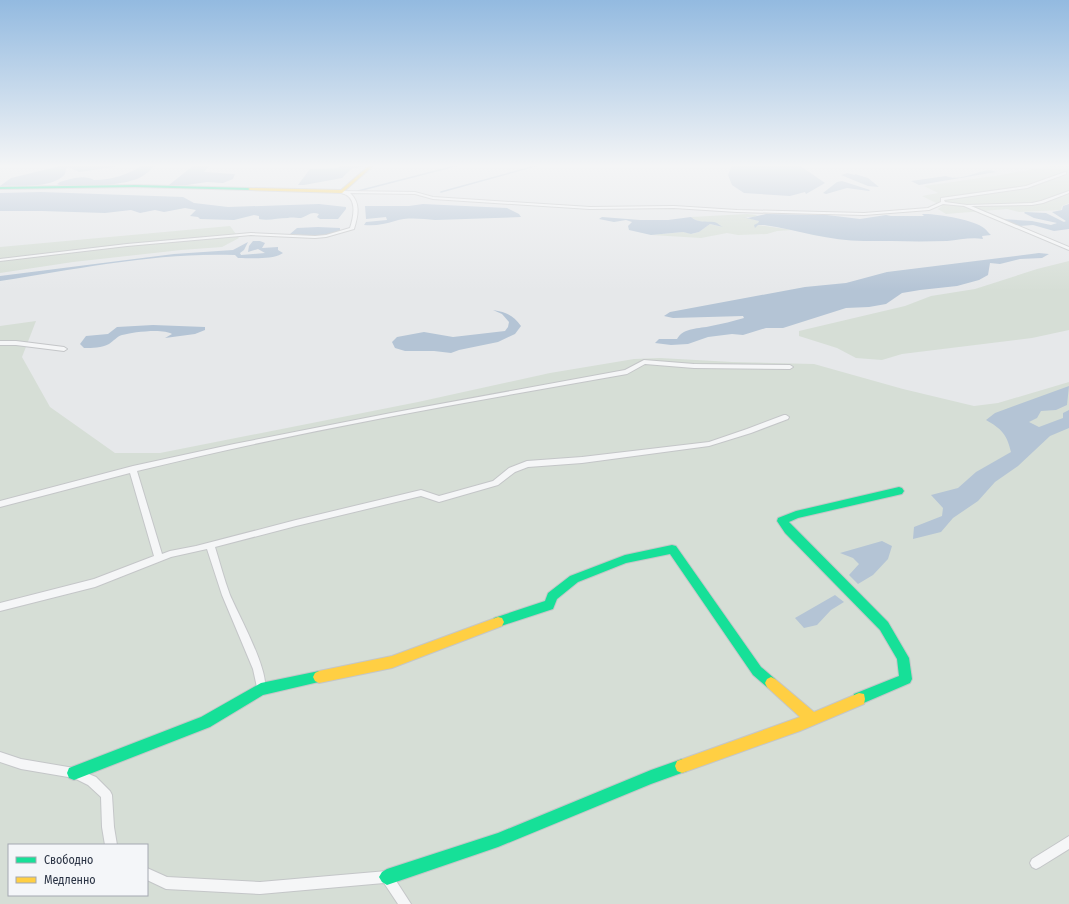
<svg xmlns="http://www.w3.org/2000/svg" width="1069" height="904" viewBox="0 0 1069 904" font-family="'Fira Sans Condensed',sans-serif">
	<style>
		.green { fill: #d6ded6; fill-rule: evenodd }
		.water { fill: #b4c4d5 }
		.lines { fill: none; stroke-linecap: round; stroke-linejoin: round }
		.stream { stroke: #b4c4d5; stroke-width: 1.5 }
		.street-casing { stroke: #c4c6c8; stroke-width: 2 }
		.fast-casing { stroke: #c4c6c8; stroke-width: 2 }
		.slow-casing { stroke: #c4c6c8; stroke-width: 2 }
		.street { fill: #f5f6f7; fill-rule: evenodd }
		.fast { fill: #16e098; fill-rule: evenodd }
		.slow { fill: #ffcf43; fill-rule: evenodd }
	</style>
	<rect width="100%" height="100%" fill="#e6e8ea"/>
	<!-- green -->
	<path class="green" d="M1055 165H1069V203L1062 206 1061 210 1019 212 1007 209 946 214 938 209 942 206 922 196 938 193 924 186 1001 175Z
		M747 214 757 215 755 217H744L759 221 758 225 792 230 777 231 767 234 738 235 727 233 701 238 651 235 683 232 692 234 699 232 710 224 722 227C713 220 700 225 691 217Z
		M230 226 239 238 222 247 181 250 73 262 0 273V247Z
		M1069 261V330L1032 338 902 354 882 360 856 358 837 348 799 336V331L905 306 931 296 975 289 1037 269Z
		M36 321 22 357 50 407 115 453H160L418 402 550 373 634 359 660 358 732 362 814 364 903 389 974 406 998 403 1069 382V904H0V326ZM9 845H147V895H9Z"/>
	<!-- water -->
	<path class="water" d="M64 165H120L114 167 79 172 68 167 66 169 65 174C53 189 18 185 0 186L11 178Z
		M143 165H156C151 169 146 175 139 178 125 185 71 190 57 184L60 182C69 179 85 174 94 180 112 180 129 174 143 165Z
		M194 165H210L204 172 235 174 233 179 223 183 207 182 187 185H169Z
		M343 165H365L362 167 351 169 342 178 304 185H298L310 169 337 168Z
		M732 165H799L825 183 806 194 805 192 790 196 744 193 732 185 728 175Z
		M990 170 996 172 919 185 911 181 946 176C959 182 977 171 990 170Z
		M847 173 855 175V174L868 178 879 187 868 186 841 175Z
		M842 181 870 190 869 191 847 188 826 194 823 193 837 182Z
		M41 192 183 197 194 203 228 207 319 204 346 207V209L338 219H320L317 217 319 214C310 211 308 216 301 218 296 218 292 217 288 218 277 218 269 221 259 219V216L254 215 234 220 200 219 198 217 190 216 196 210 185 208 164 212 155 210 140 213 131 210 105 213 42 211H0V193Z
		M423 204 507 208 519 214 521 217 435 220C423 219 407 217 395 221 385 224 376 226 364 225L366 222 387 220 386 217 366 219 365 206H409Z
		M1069 204V229L1054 231 1033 225 1019 226 1001 219 1032 221 1051 225 1057 223 1034 218 1024 213 1025 212 1046 213 1064 222 1066 221 1052 212 1062 210 1063 206Z
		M766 214 827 215 860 219 886 215 891 216H924L922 214C935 213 975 220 984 228 987 230 988 233 991 235L982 236 983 239C971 237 959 240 947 241 919 242 892 241 864 241 830 241 797 230 764 225H758L755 228 754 225 758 223 759 221 742 217 748 218Z
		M602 217 640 220H668L691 217C698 223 706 221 714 222 717 222 720 226 723 227L710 224 699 232 691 234 683 232 651 235 629 230 628 226 632 222 626 220 614 222 599 219Z
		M318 227 340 228V232L317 236 290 234 297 228Z
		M253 241H260L265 243 262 248 278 247V250L283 253C273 260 251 258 238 258L235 255C157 252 77 269 0 281V276L174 254 233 250 248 242 244 250 240 253 241 255 265 253 258 249 248 252 249 246Z
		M1039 253 1049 254 1042 258 1020 259 1000 264 990 263 988 275 979 280 957 286 920 290 902 293 886 304 869 307 846 308 783 328H766L743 335 732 334 708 337 688 344 671 345 655 343 659 339H677C684 327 699 329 711 326 722 324 733 321 744 318L743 316 673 318 664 316 670 312 805 287 846 283 887 272Z
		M493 310C506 312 513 315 521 326L515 334 498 342 459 350 451 353 434 351H405L395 348 392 342 397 337 424 332 453 337 505 331 508 327 509 322 502 314Z
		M153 325 205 327V330L195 334 165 338 172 334C164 328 132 332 122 335 116 337 114 341 109 344 102 348 92 348 84 348L80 344 86 336 108 334 117 327Z
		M1069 386 1067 405 1056 410 1041 411 1037 418 1029 422 1039 427 1063 418V413L1069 410V428L1050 436 1018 466 995 482 978 501 953 518 941 532 913 539 914 527 942 516 943 508 931 495 958 488 976 472 1011 452C1007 435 1002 429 986 420L995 413Z
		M882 541 892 546 888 559 873 575 858 584 849 575 859 564 853 558 840 553Z
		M835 595 844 602 831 610 817 625 804 628 795 618Z"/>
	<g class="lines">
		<!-- stream -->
		<path class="stream" d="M358 191 459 165
			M441 192 539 165"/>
		<defs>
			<path id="street" d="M1065 172H1066V174L1027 188 944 200 945 202 967 205 1032 203 1041 201 1069 191V193L1043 203 1032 205 971 206 1069 247V250L964 206 943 204 929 210 864 215 737 212 674 208 590 209 433 199 415 194 350 193C361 203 358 216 354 229L326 237 315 238 251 235 127 246 0 261V259L127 244 251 233 315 236 326 235 350 228C354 216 358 196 341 193V191H342L415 192 433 197 590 207 674 206 737 210 864 213 928 208 941 202V198L1026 186Z
				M0 341H16L64 347 67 349 64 351 16 345H0Z
				M644 360 694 364 790 365 793 367 790 369 694 368 645 364 627 374C463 403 299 431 137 471L162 554 170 551 196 546 296 520 421 490 439 496 493 481 509 468 527 461 582 457 709 442 747 429 784 415H786L789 417 788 419 751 433 709 446 582 463 528 467 515 472 498 485 439 502 421 496 296 526 215 547C220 563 224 579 230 595 238 614 272 675 264 692L261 694 258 692 253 669 222 595 207 549 171 557 95 587 0 611V603L94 579 154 556 130 473 0 507V501L133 466 234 444 391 413 625 370Z
				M0 752 21 759 74 768 96 777 110 791 112 795 114 827 117 845H105L102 827 101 797 88 785 74 778 21 769 0 762Z
				M1069 836V849L1040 867 1036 869 1032 867 1030 863 1032 859Z
				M147 868 167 877 260 882 387 871 391 873 411 904H398L384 883 260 894 166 889 147 880Z"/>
			<path id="fast" d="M135 185 250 188 252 189 250 190 135 187 0 189V187Z
				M899 487 902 488 904 491 902 494 798 518 789 522 888 622 909 658 912 679 910 683 859 705 854 704 853 699 854 694 899 676 897 659 880 630 785 533 777 521 778 518 796 511Z
				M672 545 676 546 761 667 775 679 777 683 775 687 771 689 767 687 753 675 670 554 626 563 578 582 557 599 553 609 498 627 494 626 492 622 494 618 545 601 548 593 570 576 625 555Z
				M319 671 323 673 325 677 323 681 263 695 210 727 74 780 69 778 67 773 69 768 201 717 261 683Z
				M682 759 687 761 689 766 687 771 651 784 498 847 387 885 382 882 379 877 382 872 387 869 498 833 651 770Z"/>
			<path id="slow" d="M370 165H374L342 193 250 190 248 189 250 188 341 190Z
				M498 617 502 618 504 622 502 626 392 668 319 683 315 681 313 677 315 673 319 671 392 656Z
				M771 677 775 679 814 712 859 693 864 694 865 699 864 704 800 731 682 773 677 771 675 766 677 761 800 717 767 687 765 683 767 679Z"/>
		</defs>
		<!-- street casing -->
		<use href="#street" class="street-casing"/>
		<!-- fast casing -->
		<use href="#fast" class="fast-casing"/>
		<!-- slow casing -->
		<use href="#slow" class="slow-casing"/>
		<!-- street -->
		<use href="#street" class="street"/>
		<!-- fast -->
		<use href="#fast" class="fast"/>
		<!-- slow -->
		<use href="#slow" class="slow"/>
	</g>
	<!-- sky -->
	<linearGradient id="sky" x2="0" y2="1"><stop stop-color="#93bae0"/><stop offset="0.57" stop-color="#f4f5f6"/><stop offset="1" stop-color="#f4f5f6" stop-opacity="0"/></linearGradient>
	<rect width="1069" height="291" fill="url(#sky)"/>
	<!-- legend -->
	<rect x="8" y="844" width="140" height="52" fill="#f4f6f9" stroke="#a4a8b1"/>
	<rect x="16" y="857" width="20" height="6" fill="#16e098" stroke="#a4a8b1"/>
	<text x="44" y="864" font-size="12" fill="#2b3445">Свободно</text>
	<rect x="16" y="877" width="20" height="6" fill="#ffcf43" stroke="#a4a8b1"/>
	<text x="44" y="884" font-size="12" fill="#2b3445">Медленно</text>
</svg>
